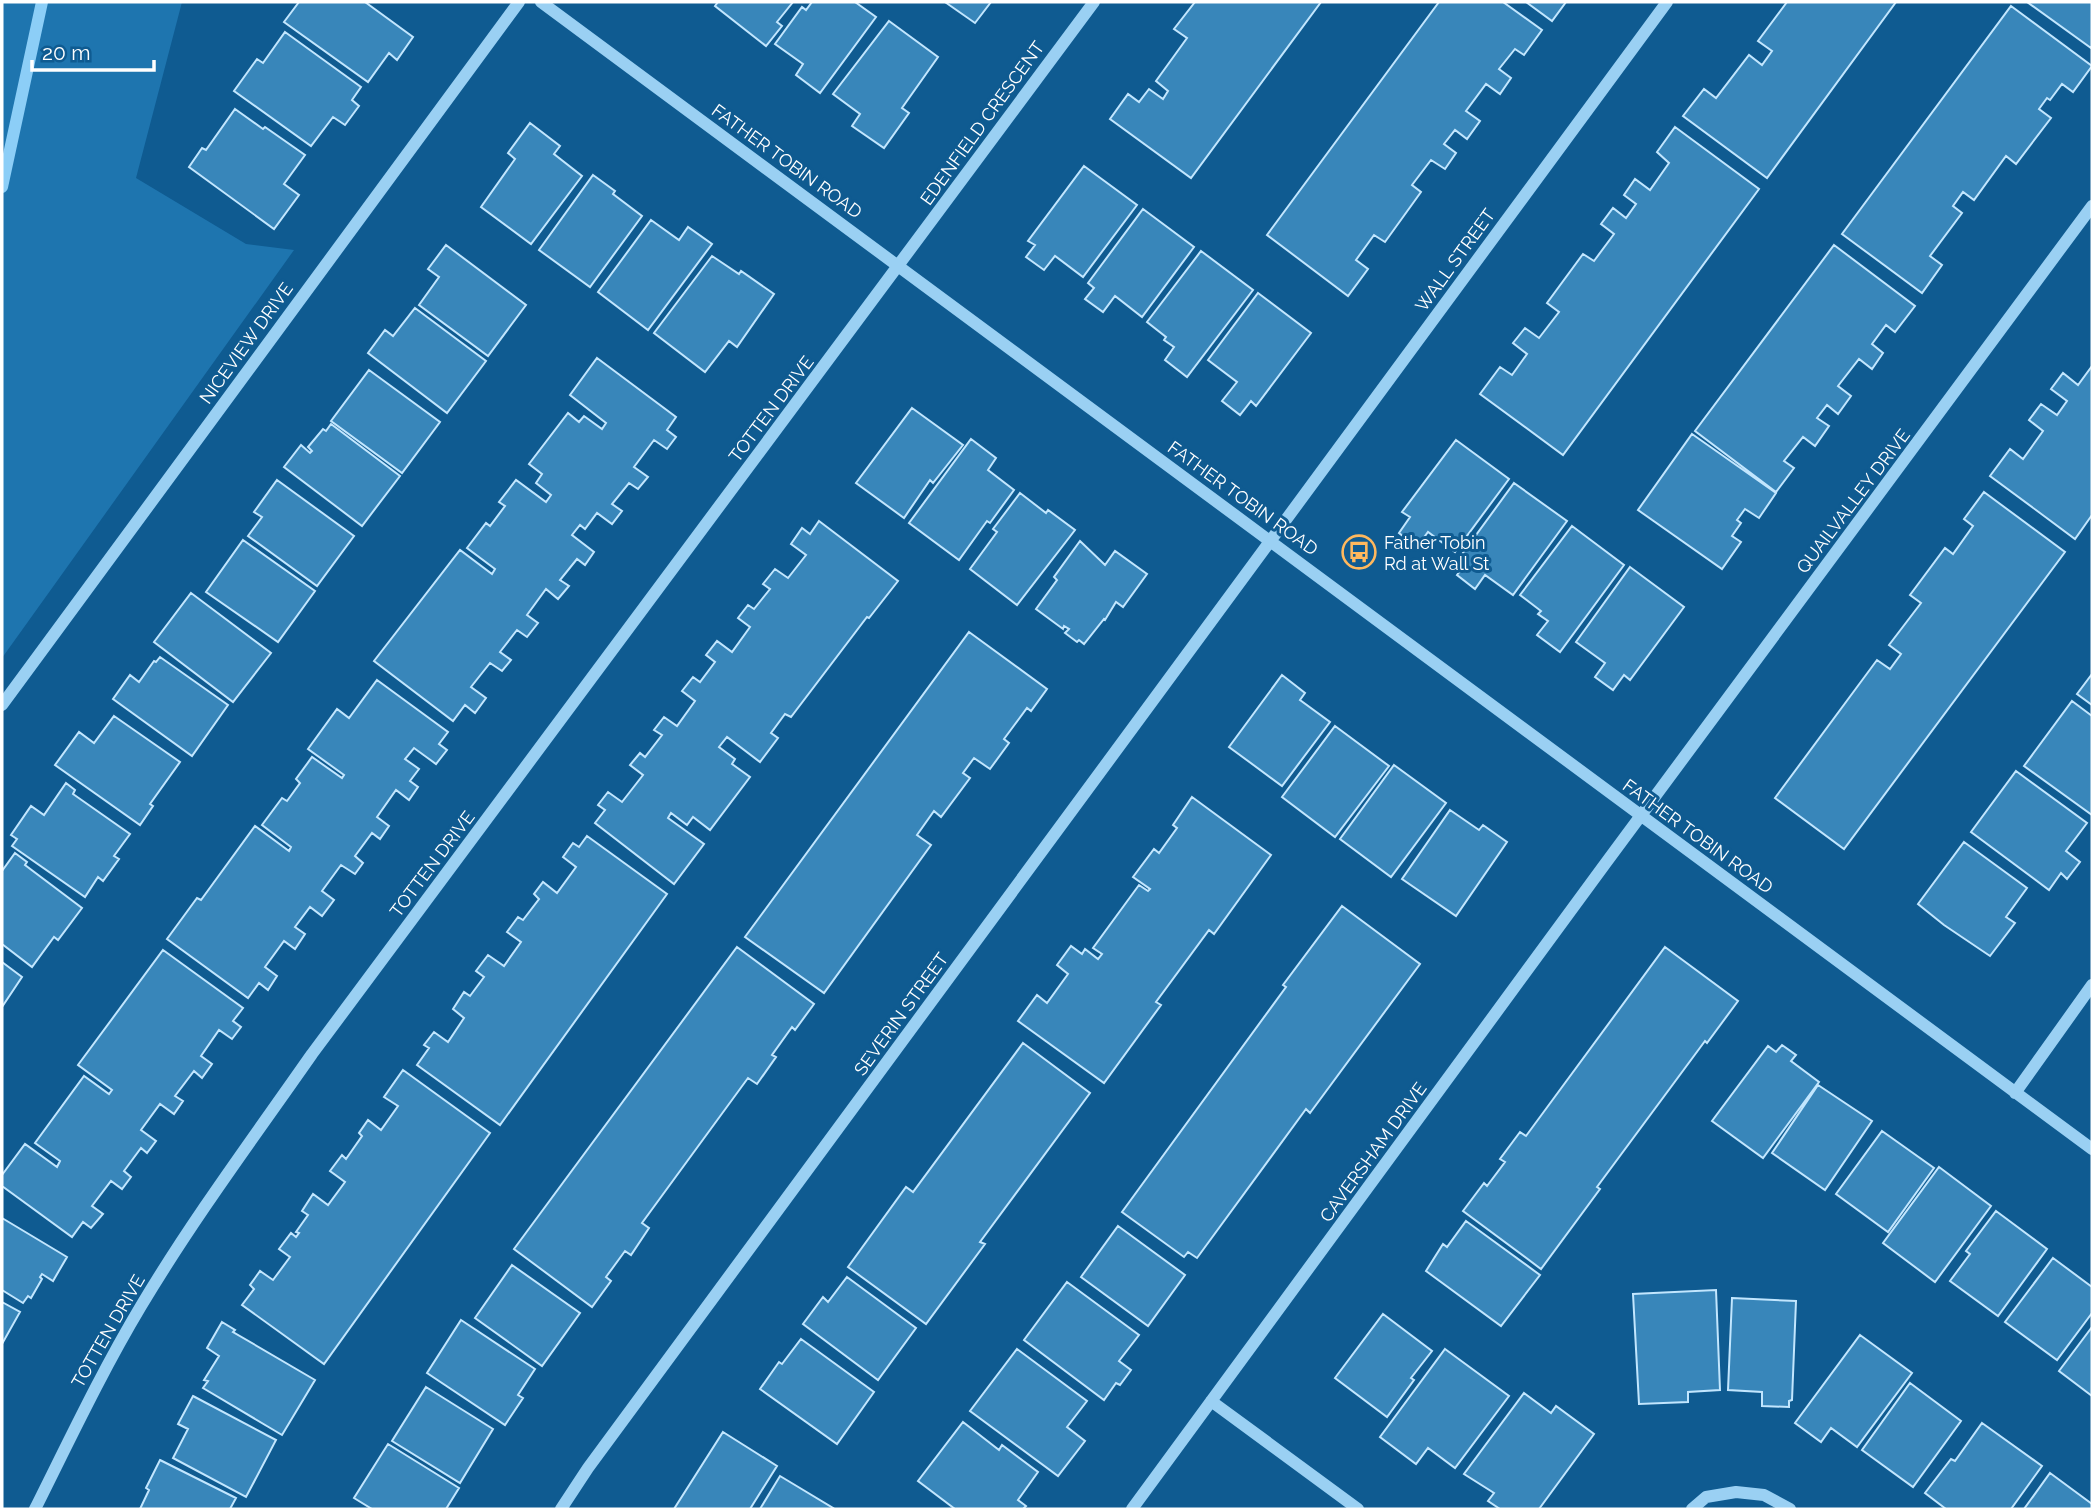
<svg xmlns="http://www.w3.org/2000/svg" width="2094" height="1511" viewBox="0 0 2094 1511" font-family="Raleway,sans-serif">
	<style>
		.green { fill: #1e75af }
		.lines { fill: none; stroke-linecap: round; stroke-linejoin: round }
		.stream { stroke: #8ccef7; stroke-width: 12 }
		.building { fill: #3886ba; stroke: #c2e6fe; stroke-width: 2 }
		.minor { stroke: #9ad0f3; stroke-width: 12 }
		.labels { text-anchor: middle; dominant-baseline: central; stroke-width: 6; stroke-linejoin: round; paint-order: stroke }
		.street-label { font-size: 18px; fill: #fff; stroke: #0f5b91 }
		.poi-label { font-size: 18px; fill: #fff; stroke: #0f5b91; text-anchor: start }
	</style>
	<rect width="100%" height="100%" fill="#0f5b91"/>
	<!-- green -->
	<path class="green" d="M2 2H182L136 178 246 244 294 250 2 658Z"/>
	<g class="lines">
		<!-- stream -->
		<path class="stream" d="M2 187 42 2"/>
	</g>
	<!-- building -->
	<path class="building" d="M299 2H365L413 37 397 60 389 53 368 82 284 22Z
		M718 2H793L777 22 782 26 766 46 715 6Z
		M812 2H855L876 17 820 93 796 75 803 64 775 44 802 7 806 10Z
		M945 2H991L975 23Z
		M1195 2H1321L1191 178 1110 119 1128 94 1139 102 1149 89 1163 99 1168 91 1156 81 1187 38 1174 29Z
		M1439 2H1503L1542 30 1524 55 1515 49 1499 69 1511 78 1500 94 1486 84 1466 111 1480 121 1467 139 1455 130 1444 144 1456 153 1445 169 1431 160 1412 185 1421 192 1385 242 1374 235 1356 260 1368 269 1348 296 1267 235Z
		M1526 2H1566L1552 21Z
		M1787 2H1896L1767 178 1683 116 1704 89 1716 98 1749 55 1762 65 1772 51 1758 41Z
		M2027 2H2092V46L2091 48Z
		M2011 6 2092 66 2073 92 2062 84 2050 100 2047 98 2039 109 2051 118 2016 164 2006 156 1974 200 1963 192 1953 206 1962 213 1930 256 1942 265 1922 293 1842 234Z
		M889 21 938 57 902 108 909 113 884 148 852 126 860 114 833 94Z
		M285 32 361 87 352 100 359 106 345 125 333 117 311 146 234 91 257 59 263 63Z
		M235 109 263 129 265 127 305 155 284 184 299 195 274 229 189 167 202 148 206 150Z
		M530 123 560 146 554 154 582 176 531 244 481 207 515 159 508 153Z
		M1675 127 1759 189 1563 455 1480 394 1500 367 1512 375 1527 354 1513 343 1525 328 1539 338 1559 312 1547 303 1583 254 1594 261 1614 234 1601 224 1613 208 1626 218 1636 204 1624 195 1635 179 1650 190 1669 163 1657 152Z
		M1084 166 1137 205 1083 277 1055 256 1044 270 1026 257 1035 245 1028 241Z
		M593 175 615 191 613 194 642 216 590 287 539 250Z
		M1143 209 1194 247 1142 317 1115 296 1103 312 1085 299 1094 288 1088 283Z
		M651 220 679 240 688 227 712 244 648 330 598 292Z
		M446 245 526 305 488 356 419 305 439 277 428 269Z
		M1834 245 1915 306 1895 332 1886 325 1872 344 1883 353 1872 369 1859 359 1838 386 1851 396 1838 414 1827 405 1817 418 1829 426 1815 446 1803 437 1784 461 1794 468 1776 492 1695 431Z
		M1201 251 1253 290 1187 377 1165 360 1174 347 1164 340 1166 337 1147 322Z
		M712 256 739 274 741 271 774 294 737 347 729 341 705 372 654 333Z
		M1258 293 1311 333 1256 406 1251 401 1240 415 1222 401 1237 382 1208 360Z
		M415 308 486 361 447 413 368 353 385 330 393 336Z
		M597 358 676 417 667 430 676 437 667 449 654 440 634 467 648 477 638 489 629 483 612 504 622 511 612 524 597 513 585 529 580 525 572 535 594 552 585 565 577 559 560 580 569 586 558 599 546 589 527 615 538 623 527 637 517 630 500 652 511 660 502 671 490 663 471 687 486 698 475 713 465 705 453 721 374 661 460 550 492 574 495 569 467 548 486 523 490 526 505 506 499 502 516 480 546 502 551 495 536 483 542 474 529 464 568 413 579 422 584 416 602 429 606 423 570 395Z
		M2092 366V515L2075 539 1990 476 2010 449 2023 459 2043 431 2029 420 2041 404 2057 415 2067 401 2051 389 2063 373 2078 385Z
		M369 370 440 422 402 473 331 421Z
		M912 408 963 445 933 483 930 480 904 518 856 483Z
		M331 424 400 476 362 526 284 467 301 445 310 453 312 451 308 447 323 429 326 431Z
		M1692 434 1776 493 1759 518 1745 509 1737 520 1741 523 1732 536 1741 542 1722 569 1638 510Z
		M971 439 996 458 988 470 1014 490 990 523 987 521 959 560 909 523Z
		M1456 440 1509 479 1455 552 1428 532 1417 547 1399 533 1410 517 1402 512Z
		M277 480 354 536 317 586 248 536 262 517 254 512Z
		M1514 483 1567 521 1513 595 1485 575 1475 589 1457 575 1467 562 1460 557Z
		M1984 492 2065 552 1844 849 1775 798 1877 660 1890 669 1901 654 1889 645 1921 603 1910 595 1945 548 1953 554 1973 526 1964 519Z
		M1020 493 1046 513 1048 510 1075 530 1017 605 970 569 997 532 993 529Z
		M819 521 898 581 869 618 867 617 791 717 785 714 771 733 778 738 760 762 727 737 719 747 735 759 732 764 750 777 710 830 693 817 687 825 671 813 668 818 704 844 674 884 595 823 605 810 598 805 608 792 622 802 643 775 630 765 640 753 645 757 662 735 654 730 664 717 677 726 695 701 682 691 693 677 700 682 715 662 706 655 717 641 732 652 750 627 738 618 748 605 754 609 770 589 763 584 775 569 788 578 806 555 791 544 802 528 810 534Z
		M1572 526 1624 565 1560 652 1537 635 1548 621 1538 614 1541 611 1520 595Z
		M243 540 315 591 278 642 206 592Z
		M1080 541 1105 565 1115 551 1147 574 1123 607 1116 602 1105 620 1104 619 1084 644 1079 640 1077 642 1065 633 1069 629 1064 626 1063 629 1036 609 1057 580 1054 577Z
		M1630 567 1684 607 1630 680 1624 675 1613 690 1595 677 1605 663 1576 642Z
		M191 593 271 653 233 702 154 642Z
		M969 632 1047 689 1031 711 1027 708 1004 739 1009 743 990 769 974 758 963 773 970 778 941 817 934 811 917 835 931 845 824 993 745 937Z
		M160 657 228 705 192 756 113 699 130 675 139 682 154 661 156 662Z
		M2092 674V705L2077 694Z
		M1282 675 1305 693 1300 700 1330 722 1282 786 1229 747Z
		M377 680 448 732 439 744 447 750 436 764 414 748 405 759 419 769 410 781 418 787 409 800 396 790 377 817 389 826 380 839 372 833 355 856 363 863 355 874 341 865 322 891 334 900 322 916 310 907 295 927 305 934 295 949 284 941 265 967 277 976 268 990 259 983 248 998 167 939 197 898 201 900 255 826 289 851 291 847 262 825 282 798 287 801 300 783 296 779 312 757 342 778 344 775 308 749 337 709 349 718Z
		M2072 701 2092 716V815L2024 766Z
		M114 716 180 762 150 804 153 806 140 825 55 765 79 732 94 743Z
		M1335 726 1389 766 1335 837 1282 797Z
		M1394 765 1446 803 1391 877 1340 839Z
		M2016 771 2087 823 2066 851 2080 862 2067 879 2061 873 2049 890 1971 832Z
		M66 783 75 790 73 794 130 834 114 856 119 859 103 881 98 877 85 897 12 846 17 839 11 835 31 806 44 815Z
		M1192 797 1271 855 1214 934 1209 930 1156 1002 1161 1005 1104 1083 1018 1021 1037 995 1047 1003 1068 974 1057 965 1071 946 1082 954 1085 949 1098 959 1102 954 1093 948 1139 885 1148 891 1150 889 1133 877 1154 849 1159 853 1177 828 1173 825Z
		M1450 810 1479 830 1483 825 1507 842 1456 916 1402 879Z
		M587 836 667 894 500 1125 417 1065 429 1048 424 1045 434 1032 448 1042 464 1018 453 1009 464 992 470 996 484 977 476 971 488 955 504 966 521 942 507 932 518 917 523 920 539 899 534 894 543 882 557 893 576 867 563 857 573 843 579 847Z
		M1964 842 2027 888 2006 917 2015 923 1990 956 1944 925 1918 904Z
		M15 853 27 862 25 865 82 908 58 940 54 937 32 967 2 944V871Z
		M1342 906 1420 964 1310 1113 1306 1109 1197 1258 1188 1252 1184 1257 1122 1212 1286 987 1283 985Z
		M737 947 814 1004 795 1030 792 1027 772 1055 776 1057 757 1084 748 1078 642 1223 649 1228 631 1255 625 1251 606 1277 611 1281 592 1307 514 1249Z
		M1665 947 1738 1001 1707 1043 1705 1041 1597 1187 1600 1189 1541 1269 1463 1211 1484 1183 1487 1186 1505 1162 1500 1159 1520 1132 1526 1136Z
		M163 950 243 1008 233 1021 241 1027 232 1039 219 1030 201 1056 212 1064 202 1078 194 1071 175 1096 183 1101 174 1114 160 1104 141 1130 156 1141 147 1153 141 1148 124 1171 131 1177 122 1189 111 1181 92 1206 103 1214 91 1228 83 1222 72 1237 2 1186V1175L25 1144 57 1167 60 1161 35 1143 84 1076 109 1094 112 1090 78 1065Z
		M2 962 22 977 2 1007Z
		M1023 1043 1090 1093 980 1242 985 1244 926 1324 848 1267 906 1187 913 1192Z
		M1782 1045 1796 1055 1791 1061 1819 1082 1763 1158 1712 1121 1768 1046 1776 1052Z
		M403 1070 490 1133 324 1364 242 1305 254 1289 250 1285 260 1271 273 1280 290 1257 279 1249 291 1233 296 1237 299 1233 296 1232 308 1215 302 1211 313 1194 328 1205 345 1182 330 1171 342 1155 346 1159 362 1136 359 1133 368 1120 381 1130 398 1106 384 1097Z
		M1818 1085 1872 1121 1825 1190 1772 1153Z
		M1882 1131 1934 1168 1888 1232 1836 1194Z
		M1939 1167 1991 1206 1935 1282 1883 1243Z
		M1996 1211 2047 1249 1998 1316 1950 1281 1970 1254 1966 1251Z
		M2 1218 67 1257 53 1281 42 1274 40 1277 42 1279 31 1298 28 1296 23 1303 2 1290Z
		M1466 1221 1540 1275 1501 1326 1426 1271 1443 1244 1447 1247Z
		M1118 1226 1185 1275 1148 1326 1081 1277Z
		M2053 1258 2092 1287V1313L2057 1360 2005 1322Z
		M512 1265 580 1313 542 1366 475 1318Z
		M847 1277 916 1328 878 1380 803 1324 823 1297 828 1302Z
		M1067 1282 1139 1335 1119 1361 1131 1370 1120 1385 1116 1383 1104 1400 1024 1340Z
		M1716 1290 1720 1390 1688 1392V1402L1639 1404 1633 1294Z
		M1732 1298 1796 1301 1792 1400 1789 1401V1407L1762 1406V1392L1728 1390Z
		M2 1302 20 1312 2 1344Z
		M1383 1314 1432 1351 1411 1378 1414 1380 1387 1417 1335 1378Z
		M461 1320 535 1369 518 1395 523 1398 505 1425 427 1373Z
		M222 1322 235 1330 233 1332 315 1380 282 1435 203 1388 208 1381 204 1380 219 1356 207 1348Z
		M2092 1327V1396L2059 1371Z
		M1860 1335 1912 1373 1857 1447 1831 1428 1821 1442 1795 1423Z
		M801 1339 874 1392 837 1444 760 1389 779 1362 782 1364Z
		M1017 1349 1087 1401 1067 1427 1085 1441 1058 1476 970 1411Z
		M1445 1349 1509 1396 1455 1468 1428 1448 1416 1464 1380 1437Z
		M1910 1383 1961 1421 1913 1487 1862 1450Z
		M426 1387 493 1429 460 1483 392 1441Z
		M1524 1393 1551 1413 1556 1406 1594 1434 1539 1509H1500L1488 1501 1494 1493 1464 1474Z
		M193 1396 276 1440 246 1497 173 1458 188 1429 178 1424Z
		M963 1422 999 1450 1002 1445 1038 1472 1018 1500 1026 1506 1023 1509H955L918 1481Z
		M1982 1423 2042 1466 2011 1509H1946L1925 1493 1951 1459 1955 1461Z
		M723 1432 777 1466 750 1509H674Z
		M388 1444 459 1488 446 1509H372L354 1498Z
		M160 1460 236 1498 230 1509H140L149 1490 146 1488Z
		M2050 1473 2092 1504V1509H2024Z
		M780 1476 833 1508 832 1509H760Z"/>
	<g class="lines">
		<!-- minor -->
		<path class="minor" d="M541 2 2092 1149
			M2 705 519 2
			M2015 1093 2092 985
			M1211 1401 1358 1509
			M35 1509C69 1441 102 1371 141 1306 193 1219 254 1137 312 1054L1094 2
			M561 1509 588 1468 1667 2
			M1132 1509 1605 864 2092 206
			M1692 1509 1706 1497 1736 1492 1764 1495 1790 1509"/>
	</g>
	<!-- icons -->
	<defs>
		<symbol id="bus-ring" viewBox="-11 -11 22 22"><circle r="9.5" fill="#0f5b91" stroke="#ffb85d" stroke-width="1.5"/><path d="M-5-6H5V4H4V6H2V4H-2V6H-4V4H-5ZM-3.5-4V0h7V-4ZM-3.5 1.2v1.5H-2V1.2ZM2 1.2v1.5H3.5V1.2Z" fill="#ffb85d"/></symbol>
	</defs>
	<g fill-rule="evenodd">
		<use href="#bus-ring" x="1340" y="533" width="38" height="38"/>
	</g>
	<g class="labels">
		<!-- street labels -->
		<g class="street-label">
			<text transform="translate(982 123) rotate(-54)">EDENFIELD CRESCENT</text>
			<text transform="translate(787 161) rotate(36)">FATHER TOBIN ROAD</text>
			<text transform="translate(1455 260) rotate(-54)">WALL STREET</text>
			<text transform="translate(246 343) rotate(-54)">NICEVIEW DRIVE</text>
			<text transform="translate(771 409) rotate(-53)">TOTTEN DRIVE</text>
			<text transform="translate(1243 498) rotate(36)">FATHER TOBIN ROAD</text>
			<text transform="translate(1853 501) rotate(-53)">QUAILVALLEY DRIVE</text>
			<text transform="translate(1698 836) rotate(36)">FATHER TOBIN ROAD</text>
			<text transform="translate(432 864) rotate(-53)">TOTTEN DRIVE</text>
			<text transform="translate(901 1014) rotate(-54)">SEVERIN STREET</text>
			<text transform="translate(1373 1152) rotate(-54)">CAVERSHAM DRIVE</text>
			<text transform="translate(108 1331) rotate(-60)">TOTTEN DRIVE</text>
		</g>
		<!-- poi labels -->
		<g class="poi-label">
			<text x="1384" y="542">Father Tobin<tspan x="1384" dy="21">Rd at Wall St</tspan></text>
		</g>
	</g>
	<!-- border -->
	<rect width="2094" height="1511" fill="none" stroke="#ffffff" stroke-width="7"/>
	<!-- scale -->
	<path d="M32 60v10h122v-10" fill="none" stroke="#ffffff" stroke-width="3.5"/>
	<text x="42" y="60" font-size="21" fill="#ffffff" stroke="#0f5b91" stroke-width="5" paint-order="stroke">20 m</text>
</svg>
